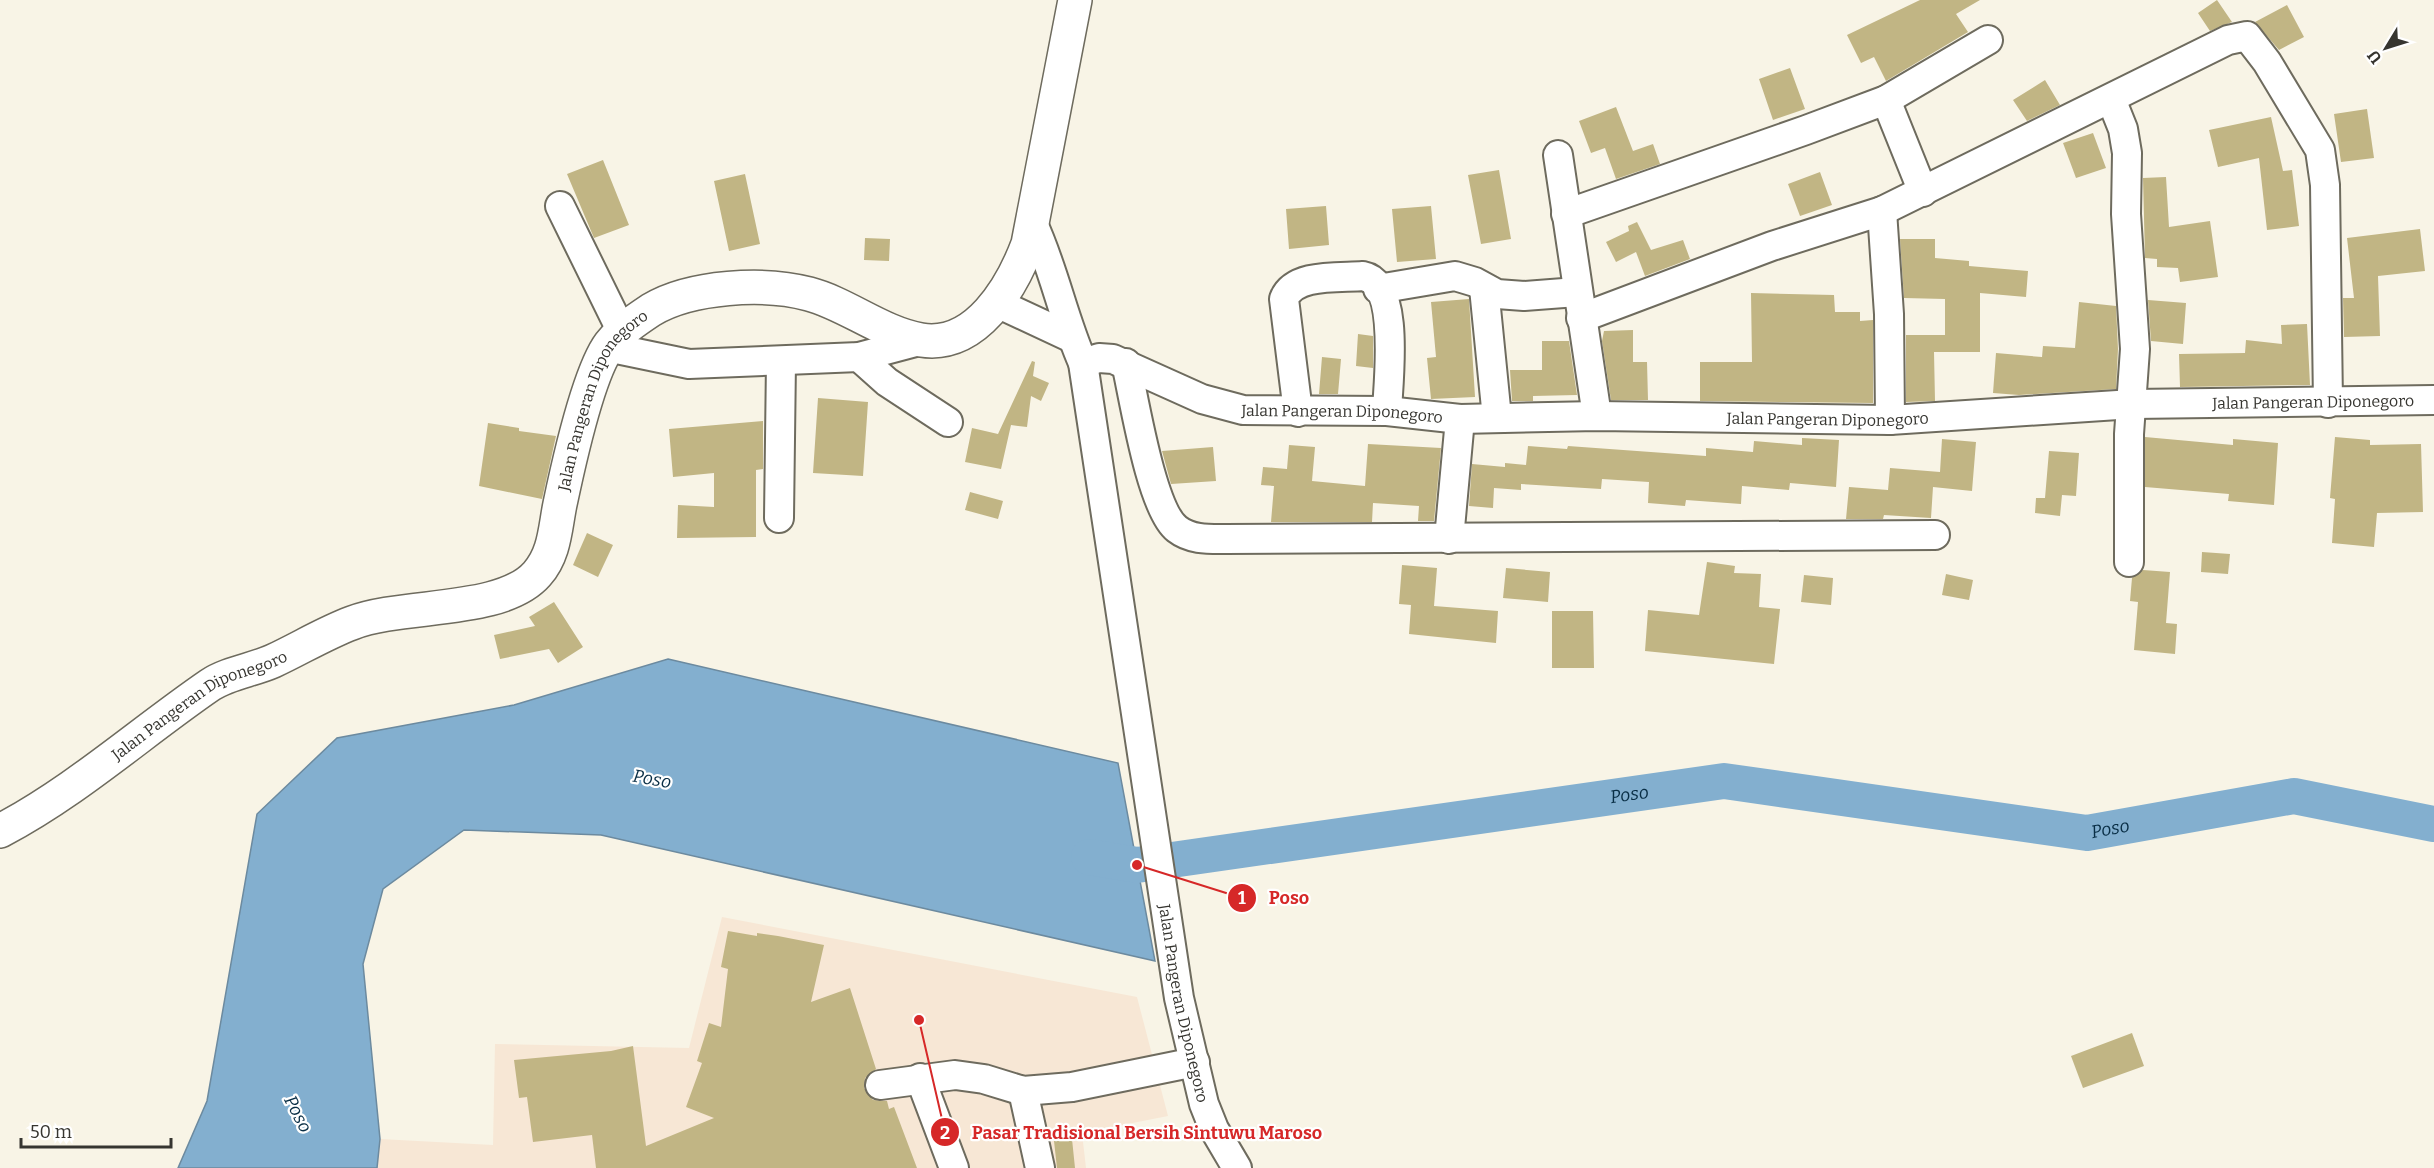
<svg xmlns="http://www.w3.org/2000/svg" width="2434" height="1168" viewBox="0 0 2434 1168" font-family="Bitter,serif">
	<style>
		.commercial { fill: #f7e7d5 }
		.water { fill: #83afcf; stroke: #6c8a9f; stroke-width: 1.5 }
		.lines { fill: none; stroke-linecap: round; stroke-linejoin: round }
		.river { stroke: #83afcf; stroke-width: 36 }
		.building { fill: #c1b584 }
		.minor-casing { stroke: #6e6b5e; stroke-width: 32 }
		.highway-casing { stroke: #6e6b5e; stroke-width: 36 }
		.minor { stroke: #fff; stroke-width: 28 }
		.highway { stroke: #fff; stroke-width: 33 }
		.labels { text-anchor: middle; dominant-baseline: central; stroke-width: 4.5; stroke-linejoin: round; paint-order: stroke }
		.street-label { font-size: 16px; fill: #363530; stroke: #fff }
		.water-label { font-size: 18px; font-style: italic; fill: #092e45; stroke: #fff }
		.leader { fill: none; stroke: #d62828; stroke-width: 2 }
		.callout-dot { fill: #d62828; stroke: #fff; stroke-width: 2 }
		.mark-label { font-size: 18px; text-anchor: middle; font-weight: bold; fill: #fff }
		.callout-label { font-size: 18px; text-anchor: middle; font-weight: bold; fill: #d62828; stroke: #fff; stroke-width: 4.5; stroke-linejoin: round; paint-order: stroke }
	</style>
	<rect width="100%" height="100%" fill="#f8f4e6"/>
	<!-- commercial -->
	<path class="commercial" d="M722 917 1137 997 1168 1116 1082 1133 1086 1168H377L380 1139 493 1145 495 1044 689 1048Z"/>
	<!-- water -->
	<path class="water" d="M668 659 1118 763 1155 961 601 835 464 830 383 889 363 964 380 1139 377 1168H178L207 1101 257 814 337 738 514 705Z"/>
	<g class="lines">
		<!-- river -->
		<path class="river" id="s1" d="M1089 857 1137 865 1724 781 2087 833 2294 796 2434 824"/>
	</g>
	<!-- building -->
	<path class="building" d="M1920 0H1980L1956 14 1968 32 1886 81 1874 57 1861 63 1847 35Z
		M2217 0 2232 22 2210 31 2198 13Z
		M2287 5 2304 37 2279 50 2255 22Z
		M1790 68 1805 109 1773 120 1759 79Z
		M2045 80 2060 105 2027 121 2013 100Z
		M1616 107 1633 151 1653 144 1660 164 1616 179 1605 148 1591 153 1579 121Z
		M2367 109 2374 158 2341 162 2334 114Z
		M2271 117 2283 171 2292 170 2299 226 2267 230 2259 158 2218 167 2209 130Z
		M2093 133 2106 168 2076 178 2063 143Z
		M603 160 629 225 594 238 567 174Z
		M1499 170 1511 239 1481 244 1468 175Z
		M1820 172 1832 205 1800 216 1788 184Z
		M745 174 760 244 729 251 714 181Z
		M2166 177 2169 227 2210 221 2218 277 2180 282 2178 268 2157 267V259L2145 258 2143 178Z
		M1326 206 1329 245 1289 249 1286 209Z
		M1431 206 1436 259 1397 262 1392 209Z
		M1637 222 1651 250 1683 240 1690 259 1645 276 1636 252 1616 262 1606 242 1629 231 1628 226Z
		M2420 229 2425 271 2378 276 2380 336 2344 337 2343 298H2354L2347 238Z
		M865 238 890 239 889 261 864 260Z
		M1900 239H1935V258L1969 261V266L2028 271 2026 297 1980 293V352H1934L1935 401 1906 402V335H1945V299L1904 298Z
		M1751 293 1834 295 1835 312H1860V321L1873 320V403L1700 401V362H1752Z
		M1469 299 1475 397 1431 399 1427 358 1436 357 1431 302Z
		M2148 300 2186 303 2183 344 2151 341Z
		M2079 302 2116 306 2118 349 2116 389 2019 395 1993 393 1996 353 2042 357 2043 346 2075 348Z
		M2307 324 2310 385 2180 387 2179 354 2245 353 2246 340 2282 344 2281 325Z
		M1633 330V362H1647L1648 400H1611L1602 341 1604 331Z
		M1358 334 1373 336V368L1356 366Z
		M1542 341H1569L1577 395 1533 396V401H1512L1510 370H1542Z
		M1322 357 1341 359 1338 394H1319Z
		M1032 361 1035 362 1033 376 1049 383 1041 401 1031 396 1027 427 1011 425 1001 469 965 462 972 428 998 434Z
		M818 398 868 402 863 476 813 473Z
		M763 421V469L756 470V537L677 538 678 505 714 507V473L673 477 669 429Z
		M488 423 519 428V431L556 436 542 499 479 486Z
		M2145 437 2233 445V439L2278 443 2274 505 2228 501 2229 494 2145 487Z
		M2335 437 2370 440V445L2421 444 2423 512 2377 513 2374 547 2332 543 2335 499 2330 498Z
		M1802 438 1839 440 1836 487 1790 483 1789 490 1742 486 1741 504 1686 500 1685 506 1648 503 1649 482 1602 479 1601 489 1521 484V490L1494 488 1493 508 1469 506 1472 464 1505 467V463L1526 465 1528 446 1567 449 1568 446 1706 456V448L1753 452 1754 441 1802 445Z
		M1942 439 1976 442 1972 491 1933 487 1931 518 1884 515 1883 519H1846L1849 487 1888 490 1890 468 1940 472Z
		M1368 444 1441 448 1434 521H1418L1419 506 1373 503 1372 522H1271L1274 486 1261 485 1263 467 1287 469 1289 445 1315 447 1312 481 1365 486Z
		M1213 447 1216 481 1171 484 1162 451Z
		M2049 451 2079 453 2076 496 2062 495 2060 516 2035 513 2036 498H2045Z
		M970 492 1003 501 998 519 965 510Z
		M587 533 613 545 598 577 573 565Z
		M2202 552 2230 554 2228 574 2201 572Z
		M1707 562 1735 566 1734 573 1761 574 1759 607 1780 609 1774 664 1645 651 1648 610 1699 615Z
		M1402 565 1437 568 1434 606 1498 611 1496 643 1409 634 1411 605 1399 604Z
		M1506 568 1550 572 1548 602 1503 598Z
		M2143 570 2170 572 2166 623 2177 624 2175 654 2134 650 2138 602 2130 601 2132 578Z
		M1946 574 1973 580 1969 600 1942 595Z
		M1804 575 1833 578 1831 605 1801 602Z
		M554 602 583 647 558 663 549 649 500 659 494 635 535 626 529 617Z
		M1552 611H1593L1594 668H1552Z
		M728 931 757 936V933L778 936 824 945 811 1002 850 988 876 1069 865 1078 864 1088 873 1100 887 1101 889 1109 894 1107 917 1168H596L592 1135 533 1142 527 1097 519 1098 514 1060 611 1051 633 1046 646 1146 714 1118 686 1107 702 1063 697 1061 709 1023 721 1027 728 969 721 967Z
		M2132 1033 2144 1066 2083 1088 2071 1056Z
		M1072 1139 1075 1168H1057L1054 1141Z"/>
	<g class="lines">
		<defs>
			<g id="minor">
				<path d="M2111 99 2123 129 2127 153 2126 214 2135 349 2129 434V562"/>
				<path d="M1886 100 1923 192"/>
				<path d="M1558 155 1597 416"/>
				<path d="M560 206 621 330"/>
				<path d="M1882 211 1889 314 1890 420"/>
				<path d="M1566 214 1806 130 1886 100 1988 40"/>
				<path id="s2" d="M1033 224C1054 269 1063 318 1083 363L1179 998 1204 1104 1214 1129 1237 1168"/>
				<path d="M1484 288 1497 418"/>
				<path d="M1378 289 1455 276 1475 282 1497 294 1524 296 1577 292"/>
				<path d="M997 303 1072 338"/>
				<path d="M1581 318 1772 246 1882 211 2228 40 2247 36 2267 62 2320 150 2325 185 2328 403"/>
				<path d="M607 347 689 364 859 357 923 340"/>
				<path d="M859 357 887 382 948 422"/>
				<path id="s3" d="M1083 363 1099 358 1113 359 1202 399 1243 410 1387 411 1460 419 1597 416 1890 420 2133 404 2434 400"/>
				<path d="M1126 363C1134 398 1151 509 1177 529 1191 540 1209 539 1226 539L1935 535"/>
				<path d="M1298 412 1284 299C1294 273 1339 278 1363 276 1401 283 1388 383 1387 411"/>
				<path d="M779 518 781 361"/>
				<path d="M1449 539 1460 419"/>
				<path d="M920 1078 954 1168"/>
				<path d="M880 1085 955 1075 984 1079 1023 1091 1072 1087 1195 1062"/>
				<path d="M1023 1091 1040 1168"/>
			</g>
			<g id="highway">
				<path id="s4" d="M0 831C76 791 140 733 210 685 228 673 253 670 273 661 299 649 325 633 352 623 404 603 502 614 537 574 555 554 555 528 560 504 568 466 588 373 610 344 621 330 636 320 651 310 691 286 764 282 809 294 847 304 881 333 921 340 976 349 1012 287 1028 244L1075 0"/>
			</g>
		</defs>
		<!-- minor casing -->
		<use href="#minor" class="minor-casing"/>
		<!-- highway casing -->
		<use href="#highway" class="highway-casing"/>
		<!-- minor -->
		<use href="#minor" class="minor"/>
		<!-- highway -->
		<use href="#highway" class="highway"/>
	</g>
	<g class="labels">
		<!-- street labels -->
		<g class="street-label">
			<text stroke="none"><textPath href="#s3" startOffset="1242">Jalan Pangeran Diponegoro</textPath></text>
			<text stroke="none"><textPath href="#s4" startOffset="795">Jalan Pangeran Diponegoro</textPath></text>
			<text stroke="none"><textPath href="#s3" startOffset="270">Jalan Pangeran Diponegoro</textPath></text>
			<text stroke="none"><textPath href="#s3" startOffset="756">Jalan Pangeran Diponegoro</textPath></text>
			<text stroke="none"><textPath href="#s4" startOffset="237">Jalan Pangeran Diponegoro</textPath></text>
			<text stroke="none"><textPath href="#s2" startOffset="796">Jalan Pangeran Diponegoro</textPath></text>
		</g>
		<!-- water labels -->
		<g class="water-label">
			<text transform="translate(652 779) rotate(10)">Poso</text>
			<text stroke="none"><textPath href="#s1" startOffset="546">Poso</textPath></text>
			<text stroke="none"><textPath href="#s1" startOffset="1032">Poso</textPath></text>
			<text transform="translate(298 1114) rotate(63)">Poso</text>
		</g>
	</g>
	<!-- callouts -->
	<path class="leader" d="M1137 865L1242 898M919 1020L945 1132"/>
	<g class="callout-dot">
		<circle cx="1137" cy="865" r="6"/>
		<circle cx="919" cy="1020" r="6"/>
		<circle cx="1242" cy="898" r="15"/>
		<circle cx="945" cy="1132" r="15"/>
	</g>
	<g class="mark-label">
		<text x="1242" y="904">1</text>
		<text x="945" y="1139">2</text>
	</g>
	<g class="callout-label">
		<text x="1289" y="904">Poso</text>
		<text x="1147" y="1139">Pasar Tradisional Bersih Sintuwu Maroso</text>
	</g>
	<!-- north arrow -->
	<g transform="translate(2386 48) rotate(232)" stroke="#ffffff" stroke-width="4.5" paint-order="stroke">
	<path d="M0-4.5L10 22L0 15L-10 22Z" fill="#363530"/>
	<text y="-9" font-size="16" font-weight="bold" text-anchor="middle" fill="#363530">U</text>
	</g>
	<!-- scale -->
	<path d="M21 1138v9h150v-9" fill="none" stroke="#363530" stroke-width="3"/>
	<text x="30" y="1138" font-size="18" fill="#363530" stroke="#ffffff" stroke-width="4.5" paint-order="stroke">50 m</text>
</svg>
